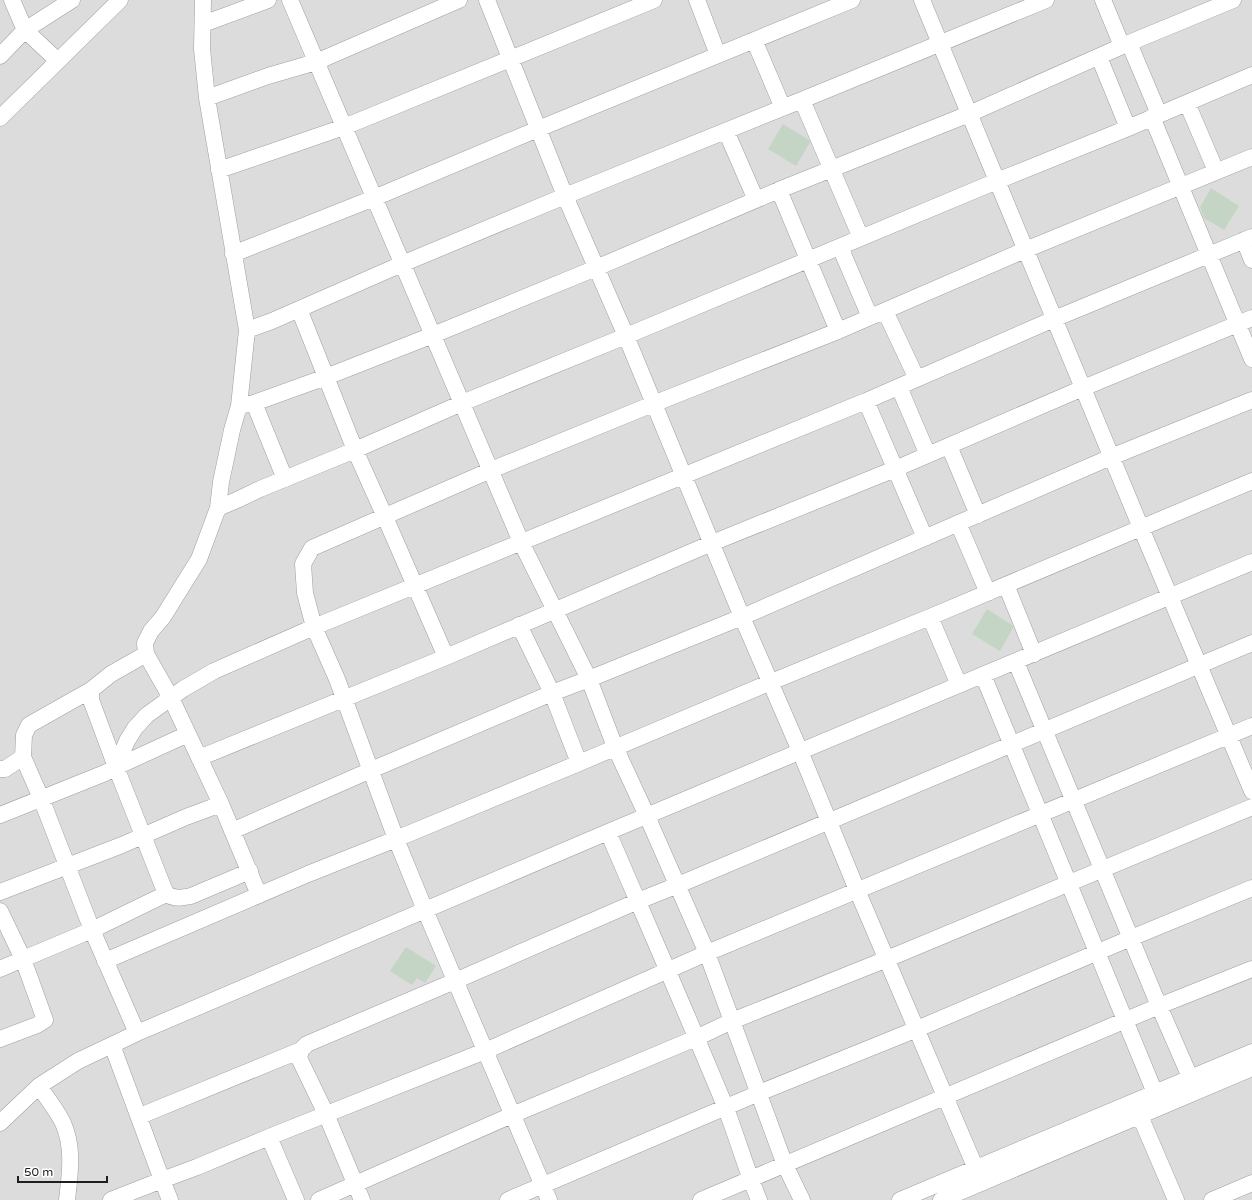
<svg xmlns="http://www.w3.org/2000/svg" width="1252" height="1200" viewBox="0 0 1252 1200" font-family="'Varela Round',sans-serif">
	<style>
		.residential { fill: #dbdcdb }
		.building { fill: #c4d5c5 }
		.lines { fill: none; stroke-linecap: round; stroke-linejoin: round }
		.minor-casing { stroke: #9f9f9f; stroke-width: 17 }
		.minor { stroke: #fff; stroke-width: 16 }
	</style>
	<rect width="100%" height="100%" fill="#e4efe7"/>
	<!-- residential -->
	<path class="residential" d="M0 0H1252V1200H0Z"/>
	<!-- building -->
	<path class="building" d="M783 124 809 140 810 142 796 166 768 149Z
		M1211 188 1239 206 1224 230 1204 218 1200 207Z
		M987 609 1012 625 1013 628 1000 651 972 634Z
		M406 947 436 966 425 983 417 978 412 985 390 971Z"/>
	<g class="lines">
		<defs>
			<path id="minor" d="M203 0 202 49 207 98 247 330 239 406 232 430 221 482 218 508 199 559 163 617 151 631 145 643 146 654 171 698 188 734 221 804 259 895
				M290 0 521 542 589 679 615 747 647 816 707 953 785 1165 802 1200
				M487 0 565 196 626 336 742 617 800 751 857 890 982 1183
				M697 0 718 55
				M922 0 1141 528 1252 791
				M1103 0 1122 46
				M203 24 268 0
				M754 40 783 108
				M1129 43 1159 114
				M0 56 25 30 12 0
				M1099 57 1128 128
				M58 61 25 30 72 0
				M207 98 268 76 316 62 459 0
				M802 100 861 238
				M1187 103 1216 171
				M1152 117 1252 359
				M0 118 120 0
				M726 131 756 200
				M219 170 344 127 654 0
				M779 190 838 331
				M1244 240 1252 260
				M840 247 870 317
				M233 254 374 198 538 129 852 0
				M299 309 355 450 385 517 446 657
				M885 311 917 379
				M247 330 272 321 402 264 565 196 802 100 1046 0
				M899 387 928 455
				M866 401 925 538
				M254 403 285 479
				M239 406 254 403 326 377 433 335 596 268 779 190 969 114 1129 43 1233 0
				M949 446 978 515
				M218 508 237 500 260 489 355 450 462 403 626 336 997 181 1128 128 1252 75
				M958 523 988 593
				M1006 585 1034 654
				M930 617 959 685
				M519 625 552 693 579 763
				M1016 662 1159 1006 1190 1077
				M983 675 1155 1093
				M188 734 116 767 166 894C175 899 181 898 191 896L250 871
				M23 757 41 798 92 930 137 1033
				M199 758 446 657 712 543 895 469 1083 388 1252 318
				M116 767 91 700V690L111 674 146 654
				M0 769H5L23 757 24 735 29 725 91 690
				M0 815 105 773 116 767 127 741 135 728 147 715 183 689 214 671 314 627 866 401 1054 319 1252 237
				M232 831 371 770 552 693 589 679 742 617 1111 457 1252 400
				M608 832C647 923 687 1014 725 1106 737 1137 746 1169 759 1200
				M0 892 122 845 186 817 221 804
				M0 911 23 959 92 930 166 894
				M105 961 308 874 396 839 337 679 314 627 305 593 303 564 312 548 491 470 653 404 838 331 1025 250 1252 157
				M0 969 23 959 45 1020 37 1025 0 1039
				M39 1086C46 1097 58 1112 63 1123 74 1147 70 1174 67 1200
				M140 1116 301 1050
				M1140 1116 1176 1200
				M0 1123 39 1086 78 1061 137 1033 608 832 1252 562
				M269 1137 296 1200
				M111 1200 162 1180 112 1045
				M170 1200 162 1180 197 1167 269 1137 485 1051 707 953 1252 726
				M319 1200 512 1115 696 1038 732 1021 887 959 1252 807
				M362 1200 326 1114 299 1058 301 1050 307 1044 455 981 638 901 678 885 1252 643
				M508 1200 759 1093 917 1029 1131 938 1252 888
				M549 1200 425 910 396 839 579 763 771 682 930 617 1252 481
				M701 1200 1159 1006 1252 969
				M900 1200 1252 1052
				M941 1200 1252 1068
				M1212 1200 1252 1183"/>
		</defs>
		<!-- minor casing -->
		<use href="#minor" class="minor-casing"/>
		<!-- minor -->
		<use href="#minor" class="minor"/>
	</g>
	<!-- scale -->
	<path d="M18 1176v6h89v-6" fill="none" stroke="#1e1e1e" stroke-width="2"/>
	<text x="24" y="1176" font-size="12" fill="#1e1e1e" stroke="#ffffff" stroke-width="3" paint-order="stroke">50 m</text>
</svg>
